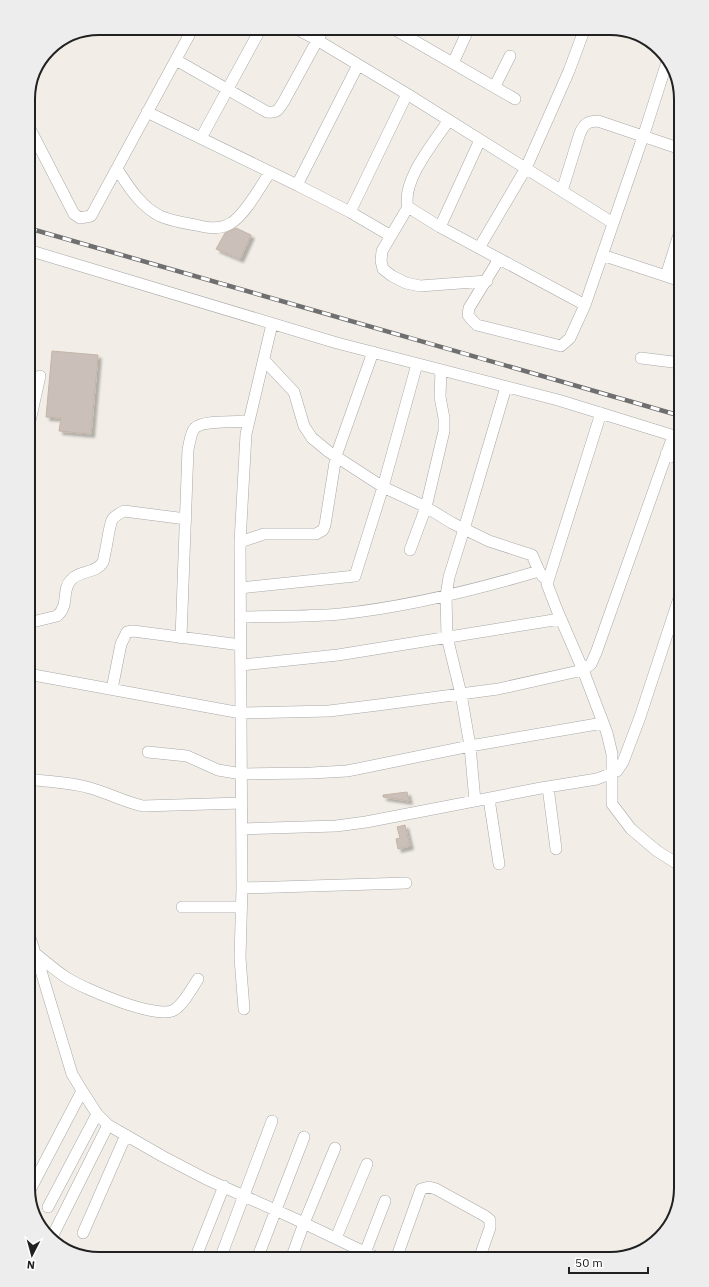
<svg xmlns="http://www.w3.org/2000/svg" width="709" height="1287" viewBox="0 0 709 1287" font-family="'IBM Plex Sans',sans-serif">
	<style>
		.building { fill: #cac0b9; stroke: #c5b4a7; filter: url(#shadow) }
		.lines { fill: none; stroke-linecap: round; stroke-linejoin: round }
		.minor-casing { stroke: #a8a8a8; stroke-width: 12 }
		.minor { stroke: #fff; stroke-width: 11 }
		.rail-casing { stroke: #6f6f6f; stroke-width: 4.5 }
		.rail { stroke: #fff; stroke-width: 3; stroke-dasharray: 9; stroke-linecap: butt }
		.rim { fill: none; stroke: #212121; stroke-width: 2 }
	</style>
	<defs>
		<filter id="shadow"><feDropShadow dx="3.5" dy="3.5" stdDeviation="1" flood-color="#0004"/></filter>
	</defs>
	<rect width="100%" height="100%" fill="#f2eee7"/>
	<!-- building -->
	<path class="building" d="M236 228 251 235 240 259 216 249 225 233Z
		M52 351 98 355 91 434 59 431 61 418 46 417Z
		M407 792 409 801 383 797V795Z
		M405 825 410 846 398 849 396 839 400 838 397 827Z"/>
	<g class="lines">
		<defs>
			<path id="minor" d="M295 28 317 40 407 94 613 223
				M392 28 515 99
				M176 60 267 112C278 113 279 109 284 101L324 28
				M453 63 465 37 468 28
				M495 86 510 56
				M147 112 297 185 358 65
				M449 120C435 141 401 181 408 207L440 227 585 305 645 131 667 62
				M28 125 74 214 80 218 91 216 193 28
				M201 138 261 28
				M117 169C129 187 140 206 160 216 171 221 184 223 196 225 208 228 220 230 231 223 244 216 261 186 270 172
				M297 185 350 212 407 94
				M562 191 580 133C584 124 588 121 598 121L681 149
				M408 207 382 251 381 261 383 269 392 276 406 283 420 286 487 281
				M350 212 391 236
				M440 227 480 140
				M479 248 526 168 569 71 585 28
				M28 250 337 343 558 400 681 438
				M602 255 681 281
				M499 259 469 308 468 315 472 320 477 325 561 346 570 338 585 305
				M666 276 681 228
				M272 324 246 434 240 542 242 888 406 883
				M641 358 681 363
				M264 360 294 392 304 426 312 438 329 452 383 487 426 507 452 523 489 541 532 555 539 571
				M601 413 547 584 557 610 583 670 607 733 612 754V804L631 829 657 851 681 866
				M28 430 40 376
				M666 454 681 459
				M240 542 264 534H316L323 530 325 525 336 456 373 352
				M410 550 426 507 444 431V418L440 397 441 370
				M240 588 355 576 383 487 417 364
				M240 617C274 616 307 617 340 614 408 607 475 590 539 571L543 577
				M28 623 57 616C70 605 61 590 71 580 79 570 96 574 103 562 104 560 104 556 105 553 107 545 109 527 112 520 114 516 120 513 124 511L186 519
				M181 638 188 449C190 443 190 433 195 428 202 420 238 422 249 421
				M241 665 338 655 560 619
				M28 674 241 713 329 711 378 705 498 689 583 670 591 664 596 653 673 436
				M112 689 121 644 127 632 133 631 241 645
				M148 752 187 756 218 770 242 774 311 773 347 771 470 746 603 723
				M28 779C49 782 70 782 90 788 108 793 125 802 143 806L242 803
				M548 787 556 849
				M489 799 499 864
				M475 801 470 746 461 694 447 637 446 596 449 577 464 529 506 387
				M242 829 336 826 366 822 541 788 597 779 617 771 623 762 640 717 681 592
				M242 888 240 958 244 1009
				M182 907H242
				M28 932 41 971 72 1074 81 1089 97 1114 108 1125 162 1156 206 1179 293 1218 379 1259
				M36 954C46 962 56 971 67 978 84 989 157 1020 174 1010 183 1005 192 988 198 979
				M29 1192 82 1091
				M48 1207 97 1114
				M83 1233 126 1135
				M52 1237 108 1125
				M336 1238 367 1164
				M363 1258 385 1201
				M195 1259 224 1186
				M220 1259 272 1121
				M257 1259 304 1137
				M291 1259 304 1223 335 1148
				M396 1259 421 1189 429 1187 436 1189 485 1216 490 1220V1228L479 1259"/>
		</defs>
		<!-- minor casing -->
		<use href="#minor" class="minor-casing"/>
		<!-- minor -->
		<use href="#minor" class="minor"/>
		<defs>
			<path id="rail" d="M28 228 681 416"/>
		</defs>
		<!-- rail casing -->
		<use href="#rail" class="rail-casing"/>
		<!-- rail -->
		<use href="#rail" class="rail"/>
	</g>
	<!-- crop -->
	<path d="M0 0H709V1287H0ZM99 35H610A64 64 0 0 1 674 99V1188A64 64 0 0 1 610 1252H99A64 64 0 0 1 35 1188V99A64 64 0 0 1 99 35Z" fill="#ededed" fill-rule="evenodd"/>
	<path class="rim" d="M99 35H610A64 64 0 0 1 674 99V1188A64 64 0 0 1 610 1252H99A64 64 0 0 1 35 1188V99A64 64 0 0 1 99 35Z"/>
	<!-- north arrow -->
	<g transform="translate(32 1255) rotate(186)" stroke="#ffffff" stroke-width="3" paint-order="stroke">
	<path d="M0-3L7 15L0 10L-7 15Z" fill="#212121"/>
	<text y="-6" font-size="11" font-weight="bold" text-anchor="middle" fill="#212121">N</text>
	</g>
	<!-- scale -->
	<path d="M569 1267v6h79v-6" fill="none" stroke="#212121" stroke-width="2"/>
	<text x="575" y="1267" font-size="12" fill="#212121" stroke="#ffffff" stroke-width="3" paint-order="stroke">50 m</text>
</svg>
